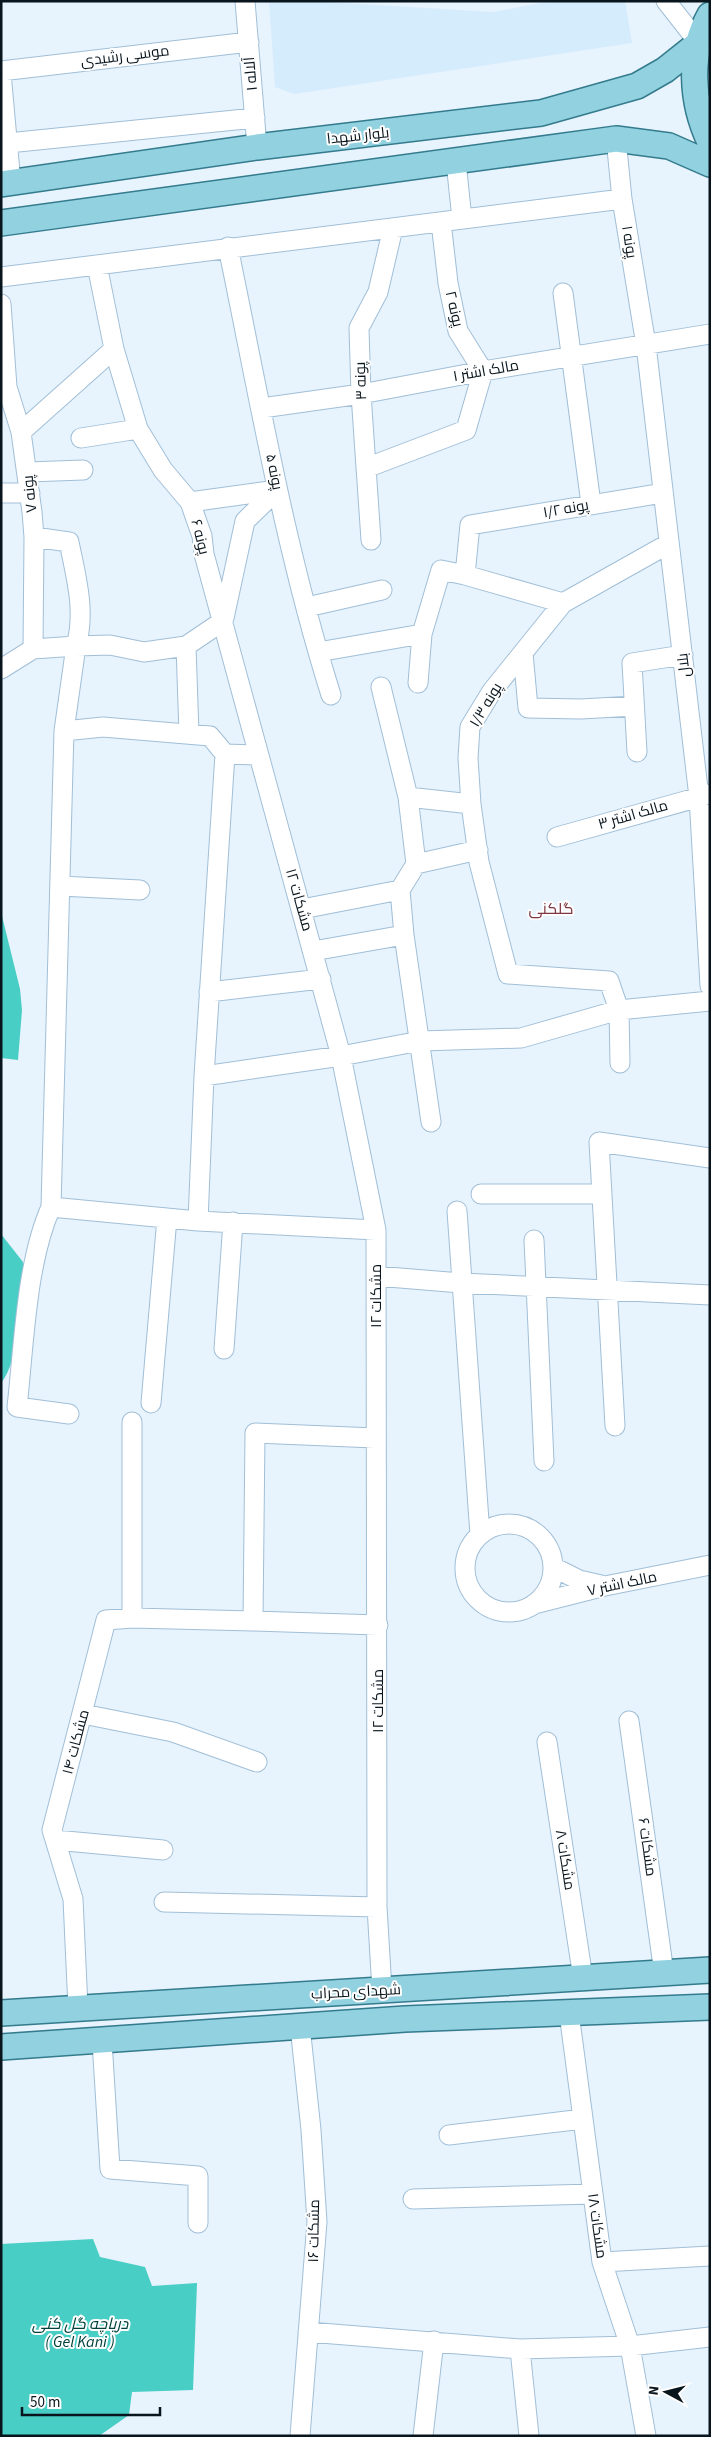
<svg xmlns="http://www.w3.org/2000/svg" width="711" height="2437" viewBox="0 0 711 2437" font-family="'Source Sans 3',Cairo,sans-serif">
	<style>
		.built { fill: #d5ecfd }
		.water { fill: #48cec5 }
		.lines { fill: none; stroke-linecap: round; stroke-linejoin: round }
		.minor-casing { stroke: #a1bfd7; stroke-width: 21 }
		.major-casing { stroke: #337b8d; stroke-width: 28 }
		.minor { stroke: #fff; stroke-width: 19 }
		.major { stroke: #92d1df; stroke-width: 25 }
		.labels { text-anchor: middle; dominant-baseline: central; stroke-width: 4; stroke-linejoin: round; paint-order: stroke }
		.street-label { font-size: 15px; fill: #09151d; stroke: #fefefe }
		.neighbourhood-label { font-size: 16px; fill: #7f3743; stroke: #fefefe }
		.water-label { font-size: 16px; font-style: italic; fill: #01413d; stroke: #fefefe }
	</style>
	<rect width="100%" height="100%" fill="#e7f3fd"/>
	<!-- built -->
	<path class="built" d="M269 1H309L493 12 551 1H625L632 43 294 94 275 87Z"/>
	<!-- water -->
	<path class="water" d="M1 912 20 989 22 1010 18 1060 1 1058Z
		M1 1234 23 1262 26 1274C21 1303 19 1362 1 1383Z
		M93 2239 100 2257 145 2267 152 2286 197 2283 193 2390 132 2392 129 2415 99 2436H1V2244Z"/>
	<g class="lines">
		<defs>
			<path id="minor" d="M245 1 257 147
				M666 1 699 43
				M1 71 249 42
				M1 73 11 183
				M616 139 622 199 646 345 699 797 710 986
				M8 143 255 118
				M456 162 462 219
				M228 247C259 397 285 549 331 695
				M97 265 114 349 138 429 163 470 190 502 202 536 204 554 341 1056 376 1230 377 1907 382 1990
				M1 277 622 199
				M563 293 591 504
				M1 304 7 387 21 432 32 512 34 537 33 649 1 669
				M262 408 361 394 483 371 710 334
				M21 432 114 349
				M81 438 138 429
				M366 468 466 430 483 371 458 331 448 283 441 222
				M28 472 83 470
				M1 493H30
				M190 502 277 490
				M371 540 361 394 359 328 378 292 393 228
				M563 603 465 575 470 525 663 493
				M307 607 382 590
				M224 618 245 521 277 490
				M223 621 186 646 144 652 110 645 76 646 64 731 51 1207 198 1221 376 1230
				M186 646 189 734
				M33 649 76 646C86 611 76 577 69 542L34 537
				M318 652 422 634
				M523 653 528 708 581 709 634 706
				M418 683 422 634 441 570 465 575
				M381 687 408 797
				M64 731 103 727 210 736 225 754
				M637 752 632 663 683 655
				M557 837 710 794
				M416 864 478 850
				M60 886 140 890
				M302 909 400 890
				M313 951 404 935
				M209 992 321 979
				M620 1063 619 1010 609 981 508 974 479 862 471 804 468 758 470 727 492 691 563 603 668 544
				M204 1076 341 1056 420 1041 521 1038 619 1010 710 1001
				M431 1122 404 935 400 890 416 864 408 797 471 804
				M481 1194H602
				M51 1207C26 1263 24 1345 17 1407L69 1414
				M457 1211 480 1535
				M198 1221 204 1076 225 754 258 755
				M534 1240 544 1461
				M376 1276 461 1283 710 1295
				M224 1349 233 1222
				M151 1403 167 1218
				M132 1422V1618
				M615 1426 599 1142 710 1158
				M375 1438 255 1433 253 1621 378 1625
				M465 1568a44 44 0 1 1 88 0a44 44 0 1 1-88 0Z
				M553 1567 579 1580 601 1585
				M534 1604 605 1586 710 1565
				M83 1714 173 1732 257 1762
				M629 1721 664 1973
				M547 1742 583 1978
				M55 1840 163 1850
				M164 1902 377 1907
				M78 2008 73 1899 52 1830 106 1620 132 1618 253 1621
				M569 2013 602 2262 630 2346 646 2436
				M102 2041 110 2169 198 2176V2223
				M449 2135 583 2119
				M413 2199 593 2194
				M602 2262 710 2256
				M308 2332 520 2349
				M300 2436 317 2222 311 2130 300 2026
				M423 2436 434 2341
				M529 2436 520 2349 630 2346 710 2337"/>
			<path id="major" d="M710 15C688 54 691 102 710 142
				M1 184 257 147 541 113 637 86 665 70 699 43
				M1 223 616 139 669 146 710 164
				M1 2013 710 1970
				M1 2047 405 2019 710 2007"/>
		</defs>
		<!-- minor casing -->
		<use href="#minor" class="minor-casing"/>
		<!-- major casing -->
		<use href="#major" class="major-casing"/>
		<!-- minor -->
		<use href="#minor" class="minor"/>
		<!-- major -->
		<use href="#major" class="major"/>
	</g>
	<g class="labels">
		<!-- street labels -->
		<g class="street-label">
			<text transform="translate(125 56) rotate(-7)">موسی رشیدی</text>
			<text transform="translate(251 74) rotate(-95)">آلاله ۱</text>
			<text transform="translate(358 136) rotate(-6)">بلوار شهدا</text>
			<text transform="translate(629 242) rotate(81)">پونه ۱</text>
			<text transform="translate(454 309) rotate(77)">پونه ۲</text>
			<text transform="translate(486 371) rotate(-10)">مالک اشتر ۱</text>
			<text transform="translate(361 381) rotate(-92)">پونه ۳</text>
			<text transform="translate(274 472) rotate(79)">پونه ۵</text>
			<text transform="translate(30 494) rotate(-96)">پونه ۷</text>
			<text transform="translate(566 509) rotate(-10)">پونه ۱/۲</text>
			<text transform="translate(200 537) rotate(76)">پونه ۶</text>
			<text transform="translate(684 665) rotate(-97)">بلال</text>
			<text transform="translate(486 705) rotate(-59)">پونه ۱/۳</text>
			<text transform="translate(633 815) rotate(-16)">مالک اشتر ۳</text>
			<text transform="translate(299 900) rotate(74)">مشکات ۱۲</text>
			<text transform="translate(376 1296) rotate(-90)">مشکات ۱۲</text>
			<text transform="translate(622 1584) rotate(-12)">مالک اشتر ۷</text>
			<text transform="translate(378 1701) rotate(-90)">مشکات ۱۲</text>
			<text transform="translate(76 1742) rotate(-75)">مشکات ۱۴</text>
			<text transform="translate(647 1847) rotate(82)">مشکات ۶</text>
			<text transform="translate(565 1860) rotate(81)">مشکات ۸</text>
			<text transform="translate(356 1992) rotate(-3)">شهدای محراب</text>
			<text transform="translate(597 2226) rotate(82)">مشکات ۱۸</text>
			<text transform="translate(314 2231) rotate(-89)">مشکات ۱۶</text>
		</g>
		<!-- neighbourhood labels -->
		<g class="neighbourhood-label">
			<text x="551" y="909">گلکنی</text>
		</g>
		<!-- water labels -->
		<g class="water-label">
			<text x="80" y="2324">دریاچه گل کنی<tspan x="80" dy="18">( Gel Kani )</tspan></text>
		</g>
	</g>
	<!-- border -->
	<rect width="711" height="2437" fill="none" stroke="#09151d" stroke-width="5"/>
	<!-- north arrow -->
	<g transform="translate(666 2392) rotate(277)" stroke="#fefefe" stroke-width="4" paint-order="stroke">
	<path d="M0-4L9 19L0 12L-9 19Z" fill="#09151d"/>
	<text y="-8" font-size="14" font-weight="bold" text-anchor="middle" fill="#09151d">N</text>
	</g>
	<!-- scale -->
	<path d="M22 2407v8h138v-8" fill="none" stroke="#09151d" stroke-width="2.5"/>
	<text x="30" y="2407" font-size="15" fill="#09151d" stroke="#fefefe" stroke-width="4" paint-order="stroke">50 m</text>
</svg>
